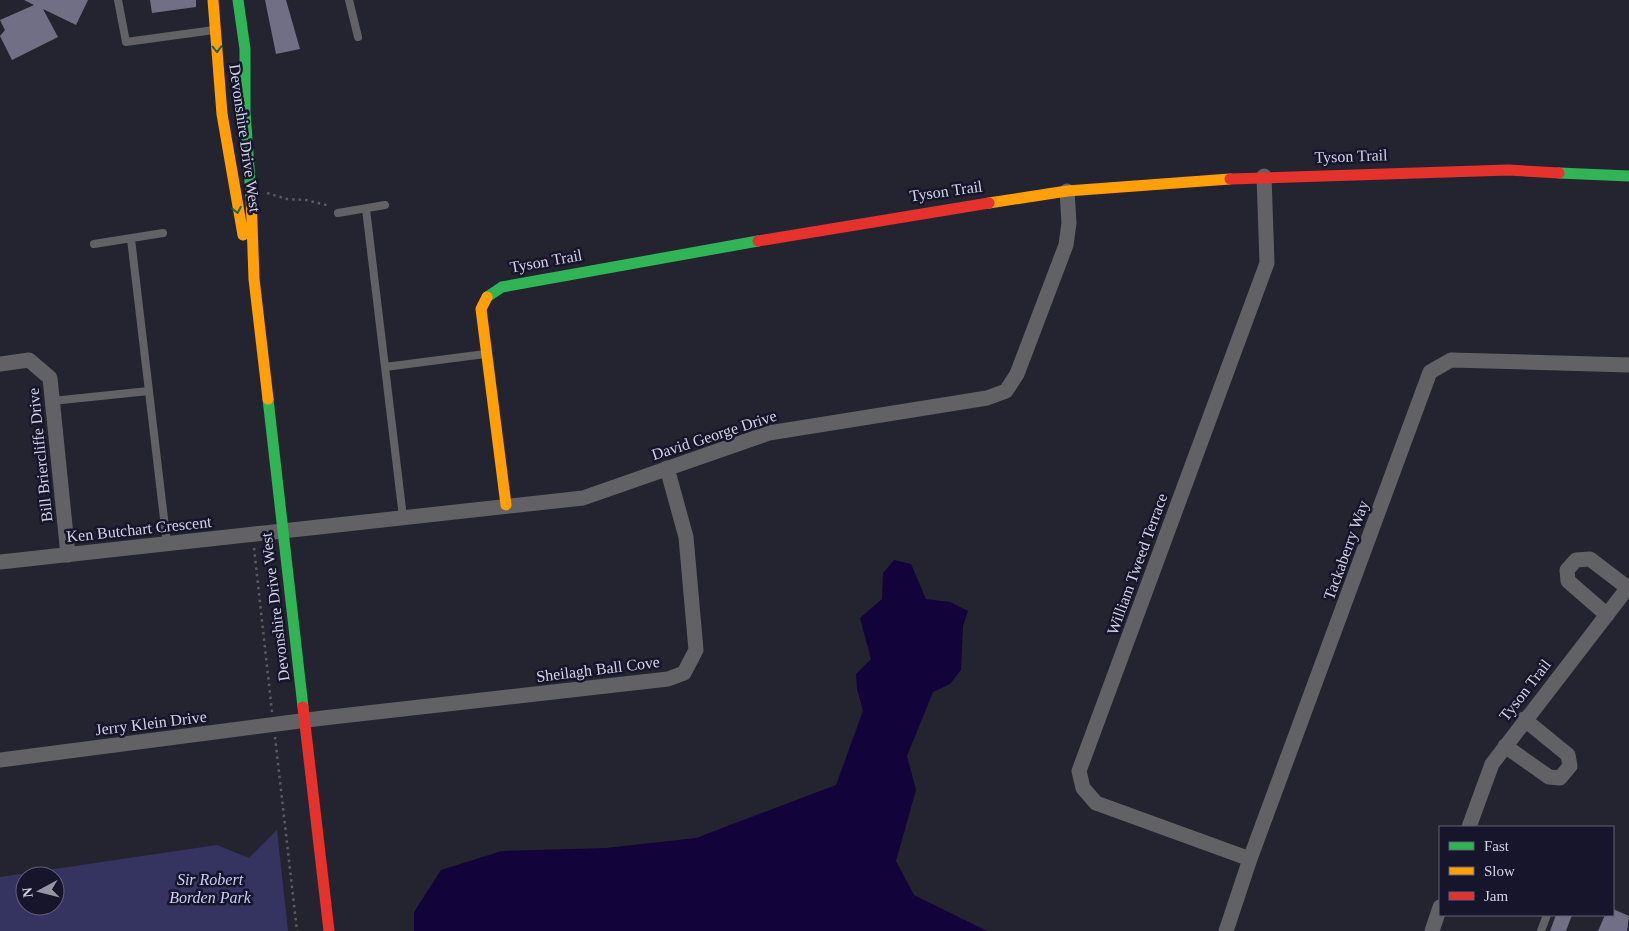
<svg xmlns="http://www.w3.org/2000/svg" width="1629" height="931" viewBox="0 0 1629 931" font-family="Georgia,serif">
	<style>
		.green { fill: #353360; fill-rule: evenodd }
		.water { fill: #12033a }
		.building { fill: #706f86 }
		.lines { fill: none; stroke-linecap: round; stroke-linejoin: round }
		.path { stroke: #5b5b63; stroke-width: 2.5; stroke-dasharray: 2.5 4; stroke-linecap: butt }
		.lane { stroke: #616166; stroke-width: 8 }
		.street { stroke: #616166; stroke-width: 15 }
		.fast { stroke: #30b455; stroke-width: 11 }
		.slow { stroke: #ff9f0a; stroke-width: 11 }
		.jam { stroke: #e5322d; stroke-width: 11 }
		.oneway { stroke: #236440 }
		.labels { text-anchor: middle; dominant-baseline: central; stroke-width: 5; stroke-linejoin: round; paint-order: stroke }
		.street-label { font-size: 16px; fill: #d2d3e3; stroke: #16152c }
		.park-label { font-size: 16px; font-style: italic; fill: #cccdfb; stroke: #16152c }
	</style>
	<rect width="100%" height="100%" fill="#242430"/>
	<!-- green -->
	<path class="green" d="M277 830 288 931H0V877L217 845 249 858ZM25 876H55V906H25Z"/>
	<!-- water -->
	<path class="water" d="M894 560 911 564 926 599 950 602 968 611 963 626 961 670 950 684 933 692 907 756 916 790 896 861 914 895 987 931H414V912L441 870 502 851 606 848 696 838 836 785 863 711 857 689 856 674 871 659 860 618 882 599 883 573Z"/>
	<!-- building -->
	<path class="building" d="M24 0H88L76 25 43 9 58 37 12 60 0 36 5 30 0 20 34 5Z
		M150 0H196V7L152 13Z
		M265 0H286L300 49 276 54Z
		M1613 909 1629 916 1627 931H1598L1605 915H1613Z
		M1556 915H1572L1566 931H1550Z"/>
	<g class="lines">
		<!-- path -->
		<path class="path" d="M267 193 287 199 306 200 330 206
			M254 548 272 712
			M275 737 297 931"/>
		<!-- lane -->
		<path class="lane" d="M118 0 126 42 214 30
			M349 0 358 37
			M366 209 403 517
			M338 213 385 205
			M131 239 167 544
			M94 244 163 233
			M385 367 485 354
			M52 401 149 391
			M1541 931 1547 915"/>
		<!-- street -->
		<path class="street" d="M0 364 29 360 50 378 68 555
			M0 562 583 498 769 433 987 398 1006 391 1017 374 1066 245 1069 223 1067 191
			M1607 615 1568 581 1567 570 1576 560 1590 559 1628 588
			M1505 746 1549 777 1560 778 1570 766 1568 755 1524 719
			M0 760 323 718 668 679 684 673 696 650 686 537 667 468
			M1469 827 1492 764 1629 586
			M1250 859 1096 803 1083 788 1079 771 1267 263 1264 176
			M1226 931 1250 859 1430 372 1451 360 1629 365
			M1432 931 1440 907"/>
		<!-- fast -->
		<path class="fast" d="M238 0 245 49V112L251 195
			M1559 173 1629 176
			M487 297 502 287 758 241
			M268 399 303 707"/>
		<!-- slow -->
		<path class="slow" d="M213 0 222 114 243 235
			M251 195 254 279 268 399
			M989 203 1067 191 1230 179
			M487 297 481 309 506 505"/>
		<!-- jam -->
		<path class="jam" d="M1230 179 1508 170 1559 173
			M758 241 989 203
			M303 707 329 931"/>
	</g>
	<!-- one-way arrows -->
	<defs><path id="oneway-chevron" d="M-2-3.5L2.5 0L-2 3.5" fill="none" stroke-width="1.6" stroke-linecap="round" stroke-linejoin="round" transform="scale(1.25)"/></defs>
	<g class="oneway">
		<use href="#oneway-chevron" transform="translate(217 49) rotate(89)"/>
		<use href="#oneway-chevron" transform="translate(237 210) rotate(79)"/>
	</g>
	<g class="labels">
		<!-- street labels -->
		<g class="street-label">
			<text transform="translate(245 138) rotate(82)">Devonshire Drive West</text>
			<text transform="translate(1351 156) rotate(-2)">Tyson Trail</text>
			<text transform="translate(946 191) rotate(-8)">Tyson Trail</text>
			<text transform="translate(546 261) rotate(-10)">Tyson Trail</text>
			<text transform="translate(714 435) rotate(-18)">David George Drive</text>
			<text transform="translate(40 455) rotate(-96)">Bill Briercliffe Drive</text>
			<text transform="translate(139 529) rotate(-6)">Ken Butchart Crescent</text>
			<text transform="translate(1346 550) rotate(-70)">Tackaberry Way</text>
			<text transform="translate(1137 564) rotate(-70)">William Tweed Terrace</text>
			<text transform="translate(275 607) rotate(-97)">Devonshire Drive West</text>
			<text transform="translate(598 669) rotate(-7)">Sheilagh Ball Cove</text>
			<text transform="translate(1525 690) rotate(-52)">Tyson Trail</text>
			<text transform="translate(151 723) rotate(-7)">Jerry Klein Drive</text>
		</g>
		<!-- park labels -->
		<g class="park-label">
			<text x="210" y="879">Sir Robert<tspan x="210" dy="18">Borden Park</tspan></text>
		</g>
	</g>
	<!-- legend -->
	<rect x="1439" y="826" width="175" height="90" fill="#16152c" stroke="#616175"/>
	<rect x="1449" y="842" width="25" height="8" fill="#30b455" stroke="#616175"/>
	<text x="1484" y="851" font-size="15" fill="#d2d3e3">Fast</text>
	<rect x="1449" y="867" width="25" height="8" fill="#ff9f0a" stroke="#616175"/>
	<text x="1484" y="876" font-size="15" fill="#d2d3e3">Slow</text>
	<rect x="1449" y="892" width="25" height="8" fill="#e5322d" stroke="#616175"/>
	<text x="1484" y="901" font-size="15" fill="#d2d3e3">Jam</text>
	<!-- north arrow -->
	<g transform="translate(40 891) rotate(263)"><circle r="24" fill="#16152c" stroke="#616175"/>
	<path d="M0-4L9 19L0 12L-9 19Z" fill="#9596a4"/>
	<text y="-8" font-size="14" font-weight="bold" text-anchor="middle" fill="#d2d3e3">N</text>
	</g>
</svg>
